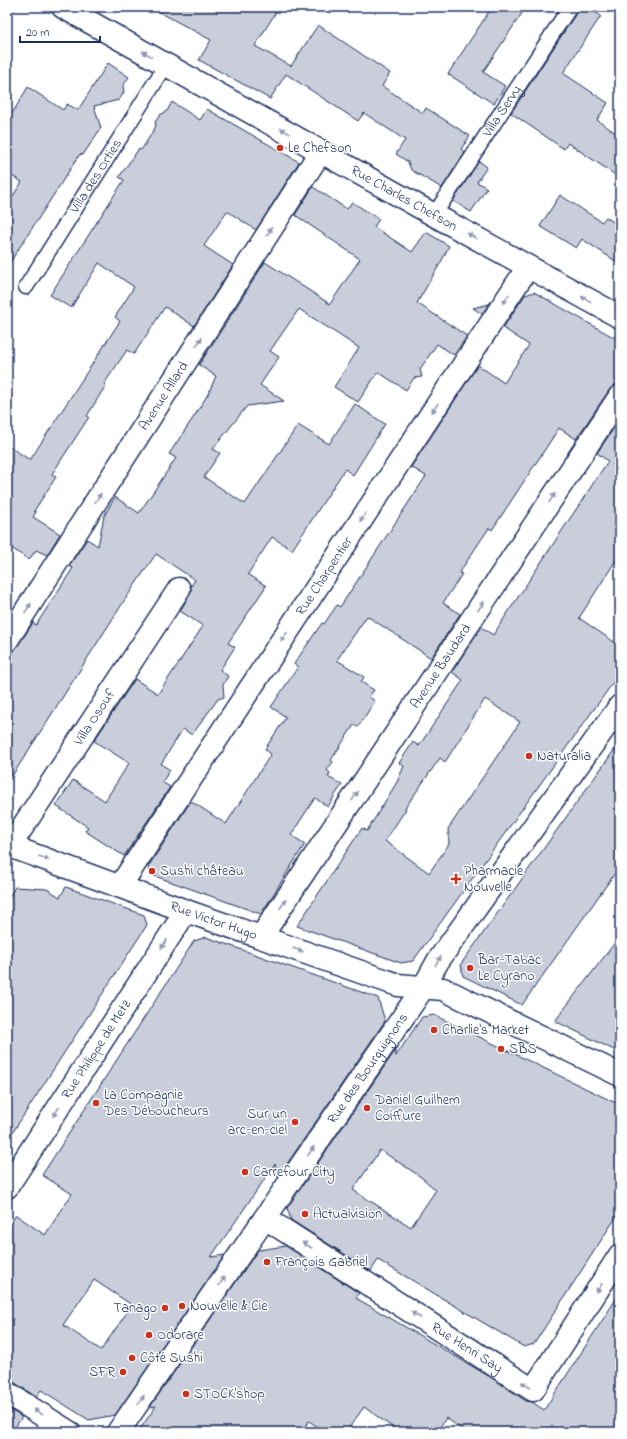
<svg xmlns="http://www.w3.org/2000/svg" width="627" height="1439" viewBox="0 0 627 1439" font-family="'Indie Flower',sans-serif">
	<style>
		.building { fill: #caceda; stroke: #1b2f5e; fill-rule: evenodd }
		.lines { fill: none; stroke-linecap: round; stroke-linejoin: round }
		.service-casing { stroke: #1b2f5e; stroke-width: 17 }
		.minor-casing { stroke: #1b2f5e; stroke-width: 25 }
		.secondary-casing { stroke: #1b2f5e; stroke-width: 25 }
		.path { stroke: #1b2f5e; stroke-width: 2.5; stroke-dasharray: 3 3; stroke-linecap: butt }
		.service { stroke: #fff; stroke-width: 14 }
		.minor { stroke: #fff; stroke-width: 22 }
		.secondary { stroke: #fff; stroke-width: 22 }
		.oneway { fill: #8d97ae }
		.poi-dot { fill: #c8321e; stroke: #fff; stroke-width: 1.5 }
		.labels { text-anchor: middle; dominant-baseline: central; stroke-width: 3; stroke-linejoin: round; paint-order: stroke }
		.street-label { font-size: 14px; fill: #1b2f5e; stroke: #fff }
		.poi-label { font-size: 14px; fill: #1b2f5e; stroke: #fff; text-anchor: start }
	</style>
	<rect width="100%" height="100%" fill="#fff"/>
	<filter id="ink" filterUnits="userSpaceOnUse"><feTurbulence type="fractalNoise" baseFrequency=".025" numOctaves="2"/><feDisplacementMap in="SourceGraphic" scale="8" xChannelSelector="R" yChannelSelector="G"/><feConvolveMatrix kernelMatrix="1 2 1 2 8 2 1 2 1" color-interpolation-filters="sRGB"/></filter>
	<g filter="url(#ink)">
		<!-- building -->
		<path class="building" d="M150 7H279L255 46 291 66 318 25 390 73 382 86 423 113 426 108 470 136 461 149 465 152 442 188 411 170 408 162 396 154 405 140 364 113 358 121 286 74 270 99 199 60 211 40Z
			M492 7H526L483 72 505 86 494 104 448 74Z
			M578 7H588L601 16 563 73 608 103 597 120 620 136V178L568 143 564 149 511 113 577 12Z
			M108 63 129 77 123 86 124 92 119 100 94 106 101 128 83 155 80 154 7 267V205L22 182 7 173V122L28 87 63 110 67 104 78 110Z
			M172 102 200 120 207 109 299 162 256 230 227 211 204 246 233 265 194 326 165 307 134 354 127 350 104 384 106 385 87 416 89 417 52 474 56 477 34 511 36 512 33 517 60 534 47 555 36 550 29 560 7 545V445L30 460 120 321 115 317 134 287 99 263 71 308 50 295 124 180 119 177 138 150 142 149 156 126 155 122 160 115 167 111Z
			M479 161 487 167 477 182 487 188 471 212 453 201Z
			M313 187 347 209 352 202 379 219 374 227 412 252 426 232 449 246 441 262 417 303 467 336 454 355 437 344 420 369 422 377 414 378 406 390 378 372 358 402 334 387 359 348 299 309 270 351 279 357 260 385 284 401 247 406 213 449 220 453 204 477 245 504 298 425 329 444 355 404 385 424 353 475 345 469 292 550 272 537 248 574 266 586 228 643 235 647 220 670 228 676 223 685 224 697 218 699 192 735 183 729 161 764 170 770 162 782 170 787 124 856 85 831 88 827 56 806 73 780 105 801 129 763 94 741 135 679 158 694 203 626 180 611 189 596 191 590V586L195 580 156 554 126 598 7 784V653L13 651 17 647 33 623 36 625 73 568 69 566 87 539 98 546 104 516 115 497 139 513 158 485 176 458 169 454 195 415 208 394 216 376 199 365 265 262 330 304 360 259 295 215Z
			M560 195 602 222 606 217 620 227V264L582 239 576 248 540 226Z
			M534 292 620 341V384L614 385 610 389 576 439 559 428 492 530 489 528 459 573 462 574 443 603 460 614 431 658 367 616 337 660 364 677 361 682 374 690 369 697 375 701 358 727 354 725 331 760 333 762 327 770 330 773 328 777 342 785 335 795 328 807 315 798 291 835 305 844 261 914 152 875 148 867 191 801 226 824 271 754 265 749 286 717 271 707 298 667 294 664 322 623 324 624 337 605 340 607 426 476 411 467 478 365 504 383 529 345 503 328 525 295Z
			M489 304 482 314 473 308Z
			M620 419V554L579 618 620 646V673L413 961 401 963 297 926 362 828 367 831 397 782 404 766 399 763 413 742 419 746 463 680 452 672 481 627 493 635 608 461 597 453ZM485 699 520 722 448 829 449 844 429 873 385 841 406 809 405 808 440 758 445 762Z
			M620 742V866L522 1005 463 976 461 964Z
			M15 887 47 889 60 897 66 887 144 915 147 925 7 1141V900Z
			M620 936V1053L555 1021Z
			M206 937 378 998 385 1021 278 1177 275 1164 242 1212 211 1257 225 1255 115 1415 89 1420 41 1390 36 1397 14 1382 7 1381V1229L16 1215 45 1235 72 1194 42 1175 194 941ZM94 1280 132 1305 101 1350 63 1325Z
			M434 1015 620 1105V1211L534 1344 524 1347 378 1260 371 1271 291 1220 287 1208 395 1051 396 1056 422 1017ZM380 1150 421 1177 436 1190 411 1227 353 1190Z
			M286 1246 359 1293 356 1298 492 1378 526 1401 532 1402 544 1410 620 1293V1432H466L446 1418 437 1432H399L364 1407 346 1432H325L309 1421 301 1432H138L156 1406 150 1407 258 1250Z
			M7 1408 22 1417 12 1432H7Z"/>
		<g class="lines">
			<defs>
				<g id="service">
					<path id="s1" d="M434 215 570 7"/>
					<path id="s2" d="M26 287 166 65"/>
				</g>
				<g id="minor">
					<path id="s3" d="M63 7 434 215 620 317"/>
					<path id="s4" d="M7 640 321 151"/>
					<path id="s5" d="M7 845 186 911 398 985 443 989 620 1075"/>
					<path id="s6" d="M10 846 179 589"/>
					<path id="s7" d="M120 886 528 267"/>
					<path id="s8" d="M261 937 620 396"/>
					<path id="s9" d="M7 1187 186 911"/>
					<path id="s10" d="M265 1218 533 1390 620 1255"/>
					<path d="M7 1393 69 1432"/>
				</g>
				<g id="secondary">
					<path id="s11" d="M118 1432 423 988 438 961 620 706"/>
				</g>
			</defs>
			<!-- service casing -->
			<use href="#service" class="service-casing"/>
			<!-- minor casing -->
			<use href="#minor" class="minor-casing"/>
			<!-- secondary casing -->
			<use href="#secondary" class="secondary-casing"/>
			<!-- path -->
			<path class="path" d="M7 20 15 7"/>
			<!-- service -->
			<use href="#service" class="service"/>
			<!-- minor -->
			<use href="#minor" class="minor"/>
			<!-- secondary -->
			<use href="#secondary" class="secondary"/>
		</g>
		<!-- one-way arrows -->
		<defs><path id="oneway-solid" d="M-6-.8H1V-3.2L6.5 0L1 3.2V.8H-6Z"/></defs>
		<g class="oneway">
			<use href="#oneway-solid" transform="translate(147 54) rotate(-151)"/>
			<use href="#oneway-solid" transform="translate(285 131) rotate(-151)"/>
			<use href="#oneway-solid" transform="translate(269 232) rotate(-57)"/>
			<use href="#oneway-solid" transform="translate(472 236) rotate(-151)"/>
			<use href="#oneway-solid" transform="translate(506 299) rotate(123)"/>
			<use href="#oneway-solid" transform="translate(586 299) rotate(-151)"/>
			<use href="#oneway-solid" transform="translate(199 342) rotate(-57)"/>
			<use href="#oneway-solid" transform="translate(435 408) rotate(123)"/>
			<use href="#oneway-solid" transform="translate(98 498) rotate(-57)"/>
			<use href="#oneway-solid" transform="translate(552 498) rotate(-56)"/>
			<use href="#oneway-solid" transform="translate(363 517) rotate(123)"/>
			<use href="#oneway-solid" transform="translate(481 606) rotate(-56)"/>
			<use href="#oneway-solid" transform="translate(28 608) rotate(-57)"/>
			<use href="#oneway-solid" transform="translate(284 637) rotate(123)"/>
			<use href="#oneway-solid" transform="translate(355 796) rotate(-56)"/>
			<use href="#oneway-solid" transform="translate(44 858) rotate(20)"/>
			<use href="#oneway-solid" transform="translate(283 904) rotate(-56)"/>
			<use href="#oneway-solid" transform="translate(164 944) rotate(123)"/>
			<use href="#oneway-solid" transform="translate(298 950) rotate(20)"/>
			<use href="#oneway-solid" transform="translate(438 961) rotate(-58)"/>
			<use href="#oneway-solid" transform="translate(56 1112) rotate(123)"/>
			<use href="#oneway-solid" transform="translate(311 1151) rotate(-56)"/>
			<use href="#oneway-solid" transform="translate(307 1245) rotate(-147)"/>
			<use href="#oneway-solid" transform="translate(222 1281) rotate(-56)"/>
			<use href="#oneway-solid" transform="translate(599 1288) rotate(123)"/>
			<use href="#oneway-solid" transform="translate(416 1315) rotate(-147)"/>
			<use href="#oneway-solid" transform="translate(526 1385) rotate(-147)"/>
			<use href="#oneway-solid" transform="translate(141 1400) rotate(-56)"/>
			<use href="#oneway-solid" transform="translate(38 1412) rotate(-148)"/>
		</g>
	</g>
	<!-- markers -->
	<g class="poi-dot">
		<circle cx="280" cy="148" r="4"/>
		<circle cx="529" cy="756" r="4"/>
		<circle cx="152" cy="871" r="4"/>
		<path d="M454 873h4v4h4v4h-4v4h-4v-4h-4v-4h4z"/>
		<circle cx="470" cy="968" r="4"/>
		<circle cx="434" cy="1030" r="4"/>
		<circle cx="501" cy="1049" r="4"/>
		<circle cx="96" cy="1103" r="4"/>
		<circle cx="367" cy="1108" r="4"/>
		<circle cx="295" cy="1122" r="4"/>
		<circle cx="245" cy="1172" r="4"/>
		<circle cx="305" cy="1214" r="4"/>
		<circle cx="267" cy="1262" r="4"/>
		<circle cx="182" cy="1306" r="4"/>
		<circle cx="165" cy="1308" r="4"/>
		<circle cx="149" cy="1335" r="4"/>
		<circle cx="132" cy="1358" r="4"/>
		<circle cx="123" cy="1372" r="4"/>
		<circle cx="186" cy="1394" r="4"/>
	</g>
	<g class="labels">
		<!-- street labels -->
		<g class="street-label">
			<text stroke="none"><textPath href="#s1" startOffset="124">Villa Servy</textPath></text>
			<text stroke="none"><textPath href="#s2" startOffset="131">Villa des Orties</textPath></text>
			<text stroke="none"><textPath href="#s3" startOffset="391">Rue Charles Chefson</textPath></text>
			<text stroke="none"><textPath href="#s4" startOffset="290">Avenue Allard</textPath></text>
			<text stroke="none"><textPath href="#s7" startOffset="371">Rue Charpentier</textPath></text>
			<text stroke="none"><textPath href="#s8" startOffset="325">Avenue Baudard</textPath></text>
			<text stroke="none"><textPath href="#s6" startOffset="154">Villa Osouf</textPath></text>
			<text stroke="none"><textPath href="#s5" startOffset="220">Rue Victor Hugo</textPath></text>
			<text stroke="none"><textPath href="#s9" startOffset="164">Rue Philippe de Metz</textPath></text>
			<text stroke="none"><textPath href="#s11" startOffset="441">Rue des Bourguignons</textPath></text>
			<text stroke="none"><textPath href="#s10" startOffset="240">Rue Henri Say</textPath></text>
		</g>
		<!-- poi labels -->
		<g class="poi-label">
			<text x="288" y="148">Le Chefson</text>
			<text x="537" y="756">Naturalia</text>
			<text x="160" y="871">Sushi château</text>
			<text x="464" y="871">Pharmacie<tspan x="464" dy="16">Nouvelle</tspan></text>
			<text x="478" y="960">Bar-Tabac<tspan x="478" dy="16">Le Cyrano</tspan></text>
			<text x="442" y="1030">Charlie's Market</text>
			<text x="509" y="1049">SBS</text>
			<text x="104" y="1095">La Compagnie<tspan x="104" dy="16">Des Déboucheurs</tspan></text>
			<text x="375" y="1100">Daniel Guilhem<tspan x="375" dy="16">Coiffure</tspan></text>
			<text x="287" y="1114" text-anchor="end">Sur un<tspan x="287" dy="16">arc-en-ciel</tspan></text>
			<text x="253" y="1172">Carrefour City</text>
			<text x="313" y="1214">Actualvision</text>
			<text x="275" y="1262">François Gabriel</text>
			<text x="190" y="1306">Nouvelle &amp; Cie</text>
			<text x="157" y="1308" text-anchor="end">Tanago</text>
			<text x="157" y="1335">Odorare</text>
			<text x="140" y="1358">Côté Sushi</text>
			<text x="115" y="1372" text-anchor="end">SFR</text>
			<text x="194" y="1394">STOCK'shop</text>
		</g>
	</g>
	<!-- margin -->
	<rect width="627" height="1439" fill="none" stroke="#fff" stroke-width="24"/>
	<rect x="12" y="12" width="603" height="1415" fill="none" stroke="#1b2f5e" stroke-width="1.5" filter="url(#ink)"/>
	<!-- scale -->
	<path d="M20 36v6h80v-6" fill="none" stroke="#1b2f5e" stroke-width="2"/>
	<text x="26" y="36" font-size="12" fill="#1b2f5e" stroke="#ffffff" stroke-width="3" paint-order="stroke">20 m</text>
</svg>
